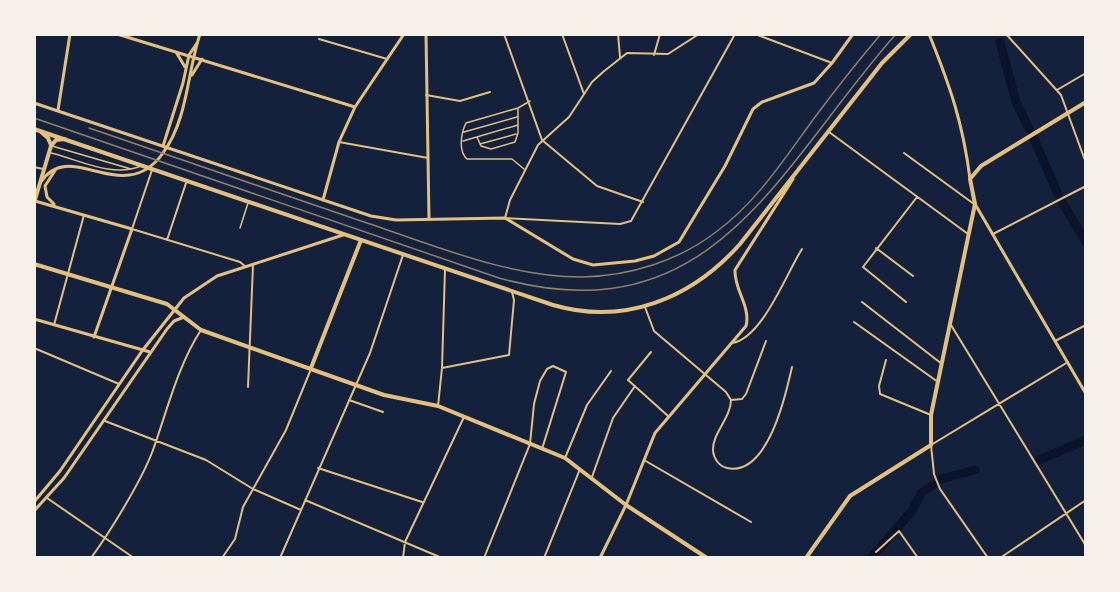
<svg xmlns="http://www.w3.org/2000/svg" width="1120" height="592" viewBox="0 0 1120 592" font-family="'Public Sans',sans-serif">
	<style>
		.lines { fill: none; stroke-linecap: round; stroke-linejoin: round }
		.river { stroke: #0b132b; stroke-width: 9 }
		.service { stroke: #e5c07b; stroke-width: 1.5 }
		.pedestrian { stroke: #e5c07b; stroke-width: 1.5 }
		.minor { stroke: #e5c07b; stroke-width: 2 }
		.tertiary { stroke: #e5c07b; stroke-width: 3 }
		.secondary { stroke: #e5c07b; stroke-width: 3 }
		.primary { stroke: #e5c07b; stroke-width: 4 }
		.rail { stroke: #918062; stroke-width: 1.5 }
	</style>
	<rect width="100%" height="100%" fill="#14213d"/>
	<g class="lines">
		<!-- river -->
		<path class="river" d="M1000 42 1016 102 1029 129
			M1034 139 1058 194
			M1062 202 1086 242
			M1039 460 1086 440
			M941 479 975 470
			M871 558 912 511 921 493 933 485"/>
		<!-- service -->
		<path class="service" d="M464 132 517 117
			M477 137 481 146 491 149 515 142 518 133V108
			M463 141 518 125
			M480 144 516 134
			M52 146 131 169
			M51 153C80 160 112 178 141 166
			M524 169 512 159H467C458 151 461 133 466 123L518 108 530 101"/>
		<!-- pedestrian -->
		<path class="pedestrian" d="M240 228 248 203"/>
		<!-- minor -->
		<path class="minor" d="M504 34 542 140 597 186 643 202
			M562 34 584 94
			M618 34 620 57
			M699 34 668 54 627 53 603 72 592 82 569 117 538 145 510 200 505 218 620 224 631 221 735 34
			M755 34 832 63
			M1006 34 1061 95 1086 163
			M319 39 387 59
			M654 55 660 34
			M1057 90 1086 73
			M426 95 460 101 490 92
			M829 132 968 234
			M339 142 428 158
			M904 153 974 204
			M34 167 43 169
			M152 170 132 229 240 262 246 267
			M993 234 1086 186
			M167 240 187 180
			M876 248 913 276
			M862 302 942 364
			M906 302 863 267 917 197
			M645 307 654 331 726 392 731 400C731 418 712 433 713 451 714 459 719 466 727 468 768 477 786 394 792 367
			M854 322 938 382
			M54 325 84 215
			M951 325 1086 546
			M1055 341 1086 325
			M732 343C762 339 786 274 802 249
			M34 348 119 384
			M651 352 628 380 668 416
			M886 360 879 386 880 394 931 415
			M442 368 509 355 514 300 512 292
			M248 387 253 265
			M349 400 383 412
			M731 400 742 399 746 394 766 341
			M438 406 442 368 445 269
			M105 421 206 460 253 489 301 510
			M565 458 587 405 611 371
			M644 460 751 522
			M318 468 422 502
			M592 477 613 418 635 386
			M47 498 134 558
			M305 500 442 558
			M876 552 899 531 918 558
			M91 558C110 532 142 480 153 450 167 411 178 365 201 330
			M222 558 235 539 243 507 286 430 311 369
			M280 558 370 353 403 255
			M403 558 405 542 464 417
			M484 558 530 444 534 404 540 381 547 369 553 366 566 372 542 449
			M544 558 580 469
			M988 558 940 489 934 474 931 445 1068 362
			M1000 558 1086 500"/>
		<!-- tertiary -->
		<path class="tertiary" d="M117 34 355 107
			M426 34 429 219
			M176 52 185 67
			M192 75 202 59
			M58 110 70 34
			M163 146 183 83 189 55 197 43
			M41 182C70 137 123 209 163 153 188 119 187 73 200 34
			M323 200 339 142 355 107 404 34
			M35 201 132 229 94 337
			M54 204 47 197 45 186 56 169
			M34 319 150 352
			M34 502 60 471 142 351 184 298 217 276 343 235
			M34 511 64 478 167 329 174 321 184 317
			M600 558 626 505 655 433 746 326C751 306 734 290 735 270L793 179"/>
		<!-- secondary -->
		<path class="secondary" d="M929 34C950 86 963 123 970 179
			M34 103 371 216 396 220 505 218 573 259 593 265 635 261 654 256 679 242 725 166 753 109 762 102 814 83 832 63 853 34
			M975 204 1086 394"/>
		<!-- primary -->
		<path class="primary" d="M34 129 553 305C625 326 692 298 740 244L882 63 911 34
			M41 132 48 138 51 145
			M34 203 51 146 56 140 65 139
			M34 264 167 304 201 330 384 395 438 406 565 458 626 505 707 558
			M311 368 361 240
			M806 558 850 496 931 445V415L975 204 970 179 981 166 1086 102"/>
		<!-- rail -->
		<path class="rail" d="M34 118 499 278C714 338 778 167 896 34
			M89 128C180 159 272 190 364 222 434 245 507 277 582 277 630 276 678 261 716 232 757 202 785 158 815 117 836 89 858 61 881 34"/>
	</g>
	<!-- border -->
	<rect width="1120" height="592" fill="none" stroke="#f6f1e7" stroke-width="72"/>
</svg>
